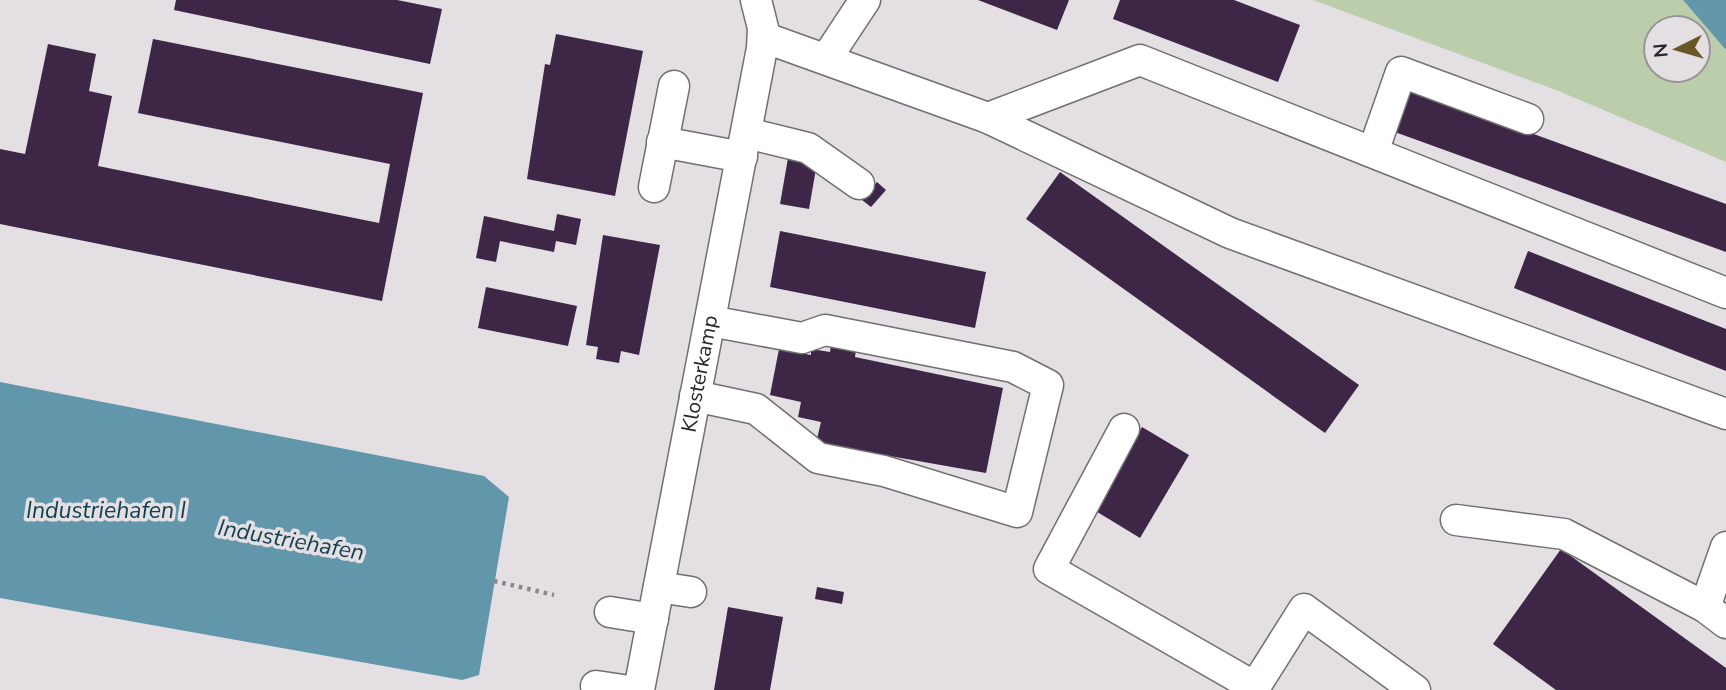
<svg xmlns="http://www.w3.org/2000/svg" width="1726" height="690" viewBox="0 0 1726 690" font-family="'Nunito Sans',sans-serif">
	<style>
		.green { fill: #bccdab; fill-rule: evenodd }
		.water { fill: #6196ab }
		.building { fill: #3e2647 }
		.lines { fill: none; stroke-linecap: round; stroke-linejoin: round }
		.minor-casing { stroke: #726f72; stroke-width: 33 }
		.path { stroke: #898789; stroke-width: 4.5; stroke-dasharray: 3.5 5; stroke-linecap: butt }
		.minor { stroke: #fff; stroke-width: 30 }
		.labels { text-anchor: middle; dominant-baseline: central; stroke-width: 7; stroke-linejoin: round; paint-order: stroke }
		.street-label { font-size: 21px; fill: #282728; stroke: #e3dfe3 }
		.water-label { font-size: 23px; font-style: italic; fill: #103f4f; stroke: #e3dfe3 }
	</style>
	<rect width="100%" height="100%" fill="#e3dfe3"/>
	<!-- green -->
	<path class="green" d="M1313 0H1683L1726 50V162L1561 92ZM1656 28H1698V70H1656Z"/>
	<!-- water -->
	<path class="water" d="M1683 0H1726V50Z
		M0 382 484 476 509 497 479 675 462 680 0 598Z"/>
	<!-- building -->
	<path class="building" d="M176 0H397L442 9 430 64 174 10Z
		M978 0H1069L1057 30Z
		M1120 0H1234L1300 25 1278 82 1113 19Z
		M556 34 643 51 615 196 527 179 545 64 550 65Z
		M153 39 423 93 382 301 0 224V149L25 154 48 44 96 54 89 91 112 96 98 166 379 223 390 164 138 113Z
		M1407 88 1726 204V252L1392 131Z
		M788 158 817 163 809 209 780 204Z
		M1060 172 1359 385 1325 433 1026 219Z
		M877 182 886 190 871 207 862 200Z
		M557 214 581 219 576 245 556 241 554 252 500 241 496 262 476 258 484 216 554 231Z
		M780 231 986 272 975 328 770 287Z
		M603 235 660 245 639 355 621 351 619 363 596 359 598 347 586 345Z
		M1528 251 1726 329V371L1514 288Z
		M486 287 577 306 568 346 478 328Z
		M832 339 857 344 855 357 1003 388 986 473 816 443 821 422 798 417 801 402 770 395 779 349 811 355V349L830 352Z
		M1142 427 1189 455 1140 538 1094 510Z
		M1561 549 1726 668V690H1556L1493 644Z
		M817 587 844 592 842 604 815 599Z
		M728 607 783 617 770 690H714Z"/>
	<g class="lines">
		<defs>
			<g id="minor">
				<path d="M763 37 988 118 1230 233 1726 414"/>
				<path d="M826 59 865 0"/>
				<path d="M988 118 1140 60 1726 293"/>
				<path d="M747 133 808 148 859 184"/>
				<path d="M662 142 742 157"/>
				<path d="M1373 152 1401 72 1528 119"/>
				<path d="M654 187 674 86"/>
				<path d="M695 396 756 409 818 458 884 471 1017 512 1048 385 1013 367 876 340 825 330 802 338 710 321"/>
				<path d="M1124 429 1049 569 1255 687"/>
				<path d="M1456 520 1564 534 1705 607 1726 623"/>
				<path d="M659 587 691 592"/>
				<path d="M1705 607 1726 547"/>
				<path d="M610 612 653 619"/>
				<path d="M596 686 623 690"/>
				<path id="s1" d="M639 690 762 48 763 28 756 0"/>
				<path d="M1253 690 1304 609 1415 690"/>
			</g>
		</defs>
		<!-- minor casing -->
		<use href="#minor" class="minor-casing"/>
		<!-- path -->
		<path class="path" d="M494 581 554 595"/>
		<!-- minor -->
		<use href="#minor" class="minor"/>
	</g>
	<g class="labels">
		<!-- street labels -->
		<g class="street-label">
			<text stroke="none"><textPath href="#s1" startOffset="322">Klosterkamp</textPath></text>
		</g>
		<!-- water labels -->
		<g class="water-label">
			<text x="106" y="510">Industriehafen I</text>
			<text transform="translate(291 540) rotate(10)">Industriehafen</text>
		</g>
	</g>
	<!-- north arrow -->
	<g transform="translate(1677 49) rotate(265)"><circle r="33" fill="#e3dfe3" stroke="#989598" stroke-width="2"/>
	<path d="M0-5L12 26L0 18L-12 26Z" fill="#6a5524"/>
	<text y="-10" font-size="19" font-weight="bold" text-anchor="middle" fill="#282728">N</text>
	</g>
</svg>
